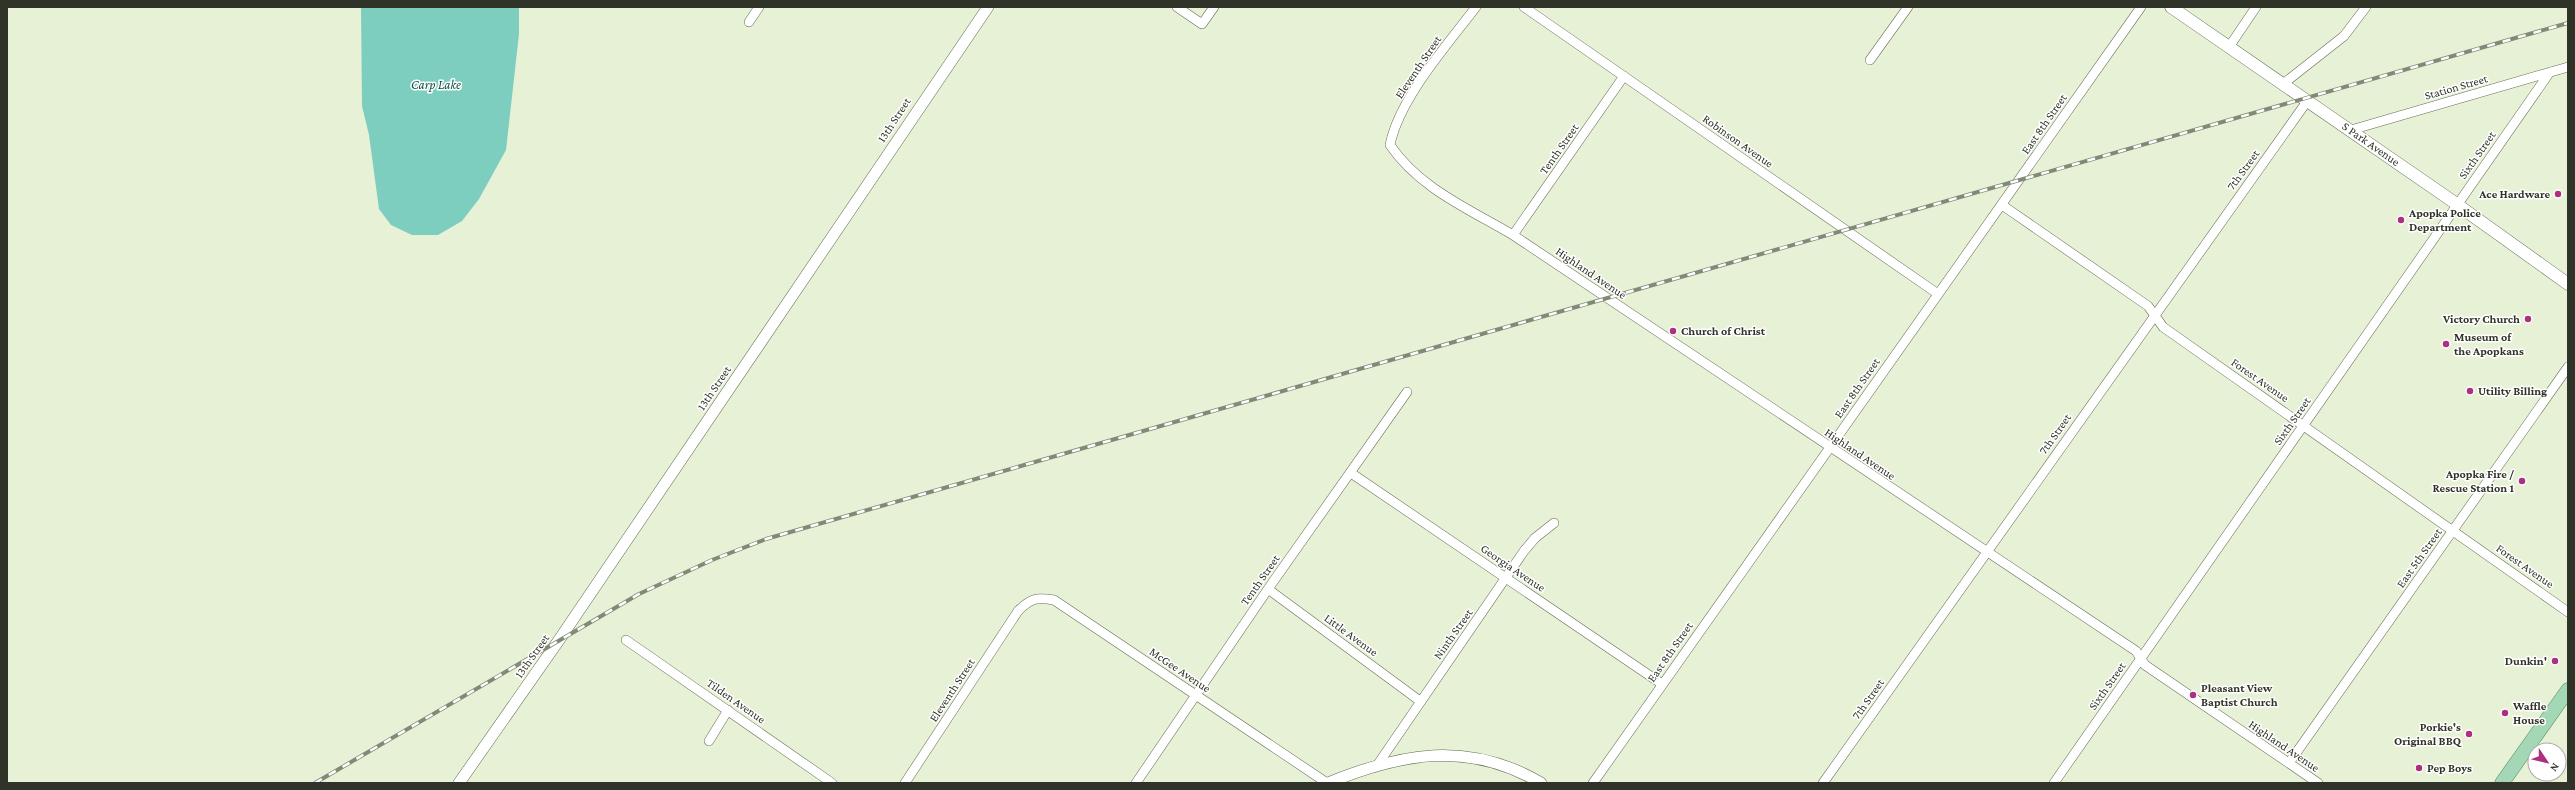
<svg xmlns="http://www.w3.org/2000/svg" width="2575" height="790" viewBox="0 0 2575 790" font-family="'Crimson Pro',serif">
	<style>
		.water { fill: #7dcebf }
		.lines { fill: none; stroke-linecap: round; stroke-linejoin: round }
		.minor-casing { stroke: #656e56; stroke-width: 10 }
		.tertiary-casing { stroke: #656e56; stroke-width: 12 }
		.secondary-casing { stroke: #656e56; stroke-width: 13 }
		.primary-casing { stroke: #528d63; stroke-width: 15 }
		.minor { stroke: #fff; stroke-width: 9 }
		.tertiary { stroke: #fff; stroke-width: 11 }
		.secondary { stroke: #fff; stroke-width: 12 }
		.primary { stroke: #a3d7b5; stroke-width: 14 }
		.rail-casing { stroke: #828a77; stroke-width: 4 }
		.rail { stroke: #fff; stroke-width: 2.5; stroke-dasharray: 8; stroke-linecap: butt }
		.poi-dot { fill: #ad2f7f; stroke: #fff; stroke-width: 1.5 }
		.labels { text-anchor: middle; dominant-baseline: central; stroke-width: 3; stroke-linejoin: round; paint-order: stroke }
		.street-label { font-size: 12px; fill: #2f3328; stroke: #fff }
		.poi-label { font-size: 12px; font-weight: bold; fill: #2f3328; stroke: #fff; text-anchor: start }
		.water-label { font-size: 13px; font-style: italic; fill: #0e544a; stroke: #fff }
	</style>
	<rect width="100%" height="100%" fill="#e6f1d5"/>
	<!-- water -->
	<path class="water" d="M361 7H519V34L506 150 479 199 462 221 438 235H412L391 225 379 209 369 135 362 106Z"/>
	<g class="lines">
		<defs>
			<path id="minor" d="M1177 7 1202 24 1214 7
				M1476 7C1447 45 1399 99 1390 145 1419 188 1469 209 1513 235L2136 651 2145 665 2318 783
				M1524 7 1938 294
				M749 22 759 7
				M2229 47 2256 7
				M1870 60 1908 7
				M2283 84 2344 36 2366 7
				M2351 130 2568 67
				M2002 205 2148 306 2163 327 2568 612
				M1513 235 1624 76
				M1351 473 1662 684
				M1268 589 1420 701
				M626 640 832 783
				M709 741 728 710
				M2289 763 2568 367
				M1378 764 1524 551 1535 538 1554 523
				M905 783 1018 611C1031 598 1037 597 1054 600L1327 783
				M1136 783 1268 589 1407 392
				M1593 783 2141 7
				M1823 783 2308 100
				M2054 783 2550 72"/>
			<path id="tertiary" d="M459 783 559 640 988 7
				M1328 783C1401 753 1468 740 1541 783"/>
			<path id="secondary" d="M2171 7 2448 198 2568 284"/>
			<path id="primary" d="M2502 783 2568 690"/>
		</defs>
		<!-- minor casing -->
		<use href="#minor" class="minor-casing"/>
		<!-- tertiary casing -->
		<use href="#tertiary" class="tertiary-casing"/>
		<!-- secondary casing -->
		<use href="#secondary" class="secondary-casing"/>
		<!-- primary casing -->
		<use href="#primary" class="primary-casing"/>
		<!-- minor -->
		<use href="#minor" class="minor"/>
		<!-- tertiary -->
		<use href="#tertiary" class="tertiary"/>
		<!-- secondary -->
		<use href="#secondary" class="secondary"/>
		<!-- primary -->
		<use href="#primary" class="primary"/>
		<defs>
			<path id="rail" d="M315 783 639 594 712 560 766 539 2568 23"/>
		</defs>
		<!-- rail casing -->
		<use href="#rail" class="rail-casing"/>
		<!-- rail -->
		<use href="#rail" class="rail"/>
	</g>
	<!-- markers -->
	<g class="poi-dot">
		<circle cx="2558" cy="194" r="4"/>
		<circle cx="2401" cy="220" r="4"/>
		<circle cx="2528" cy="319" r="4"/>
		<circle cx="1673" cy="331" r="4"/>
		<circle cx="2446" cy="344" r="4"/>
		<circle cx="2470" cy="391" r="4"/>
		<circle cx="2522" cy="481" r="4"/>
		<circle cx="2555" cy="661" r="4"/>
		<circle cx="2193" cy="695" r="4"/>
		<circle cx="2505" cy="713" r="4"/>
		<circle cx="2469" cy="734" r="4"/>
		<circle cx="2419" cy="768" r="4"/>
	</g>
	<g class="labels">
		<!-- street labels -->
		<g class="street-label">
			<text transform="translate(1418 67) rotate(-56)">Eleventh Street</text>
			<text transform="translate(2456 87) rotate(-16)">Station Street</text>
			<text transform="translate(894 120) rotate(-57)">13th Street</text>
			<text transform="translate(2044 124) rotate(-55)">East 8th Street</text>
			<text transform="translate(1738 141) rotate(35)">Robinson Avenue</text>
			<text transform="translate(2371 144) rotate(35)">S Park Avenue</text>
			<text transform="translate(1559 149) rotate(-55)">Tenth Street</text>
			<text transform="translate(2477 155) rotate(-55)">Sixth Street</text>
			<text transform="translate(2243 170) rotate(-54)">7th Street</text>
			<text transform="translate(1591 273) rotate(34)">Highland Avenue</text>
			<text transform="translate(2260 380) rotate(35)">Forest Avenue</text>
			<text transform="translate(714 388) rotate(-56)">13th Street</text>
			<text transform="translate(1857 388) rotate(-55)">East 8th Street</text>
			<text transform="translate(2292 421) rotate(-55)">Sixth Street</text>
			<text transform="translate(2055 434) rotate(-55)">7th Street</text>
			<text transform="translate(1860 454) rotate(34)">Highland Avenue</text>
			<text transform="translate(2419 558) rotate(-55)">East 5th Street</text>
			<text transform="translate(2525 566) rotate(35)">Forest Avenue</text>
			<text transform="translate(1513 568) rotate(34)">Georgia Avenue</text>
			<text transform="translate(1260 580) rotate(-55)">Tenth Street</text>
			<text transform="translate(1453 634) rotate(-55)">Ninth Street</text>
			<text transform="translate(1351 635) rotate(36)">Little Avenue</text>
			<text transform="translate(1670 652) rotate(-55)">East 8th Street</text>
			<text transform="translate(532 656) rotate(-55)">13th Street</text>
			<text transform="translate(1180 670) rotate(34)">McGee Avenue</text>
			<text transform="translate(2107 686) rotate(-55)">Sixth Street</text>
			<text transform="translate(952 690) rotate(-57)">Eleventh Street</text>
			<text transform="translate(1868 699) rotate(-55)">7th Street</text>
			<text transform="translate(736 701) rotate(35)">Tilden Avenue</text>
			<text transform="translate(2284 746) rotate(34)">Highland Avenue</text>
		</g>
		<!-- poi labels -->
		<g class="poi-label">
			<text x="2550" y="194" text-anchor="end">Ace Hardware</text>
			<text x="2409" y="213">Apopka Police<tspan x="2409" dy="14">Department</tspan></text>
			<text x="2520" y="319" text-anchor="end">Victory Church</text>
			<text x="1681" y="331">Church of Christ</text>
			<text x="2454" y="337">Museum of<tspan x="2454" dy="14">the Apopkans</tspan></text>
			<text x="2478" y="391">Utility Billing</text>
			<text x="2514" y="474" text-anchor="end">Apopka Fire /<tspan x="2514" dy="14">Rescue Station 1</tspan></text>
			<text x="2547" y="661" text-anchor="end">Dunkin'</text>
			<text x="2201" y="688">Pleasant View<tspan x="2201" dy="14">Baptist Church</tspan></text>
			<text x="2513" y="706">Waffle<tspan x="2513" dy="14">House</tspan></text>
			<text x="2461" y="727" text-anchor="end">Porkie's<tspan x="2461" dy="14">Original BBQ</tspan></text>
			<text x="2427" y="768">Pep Boys</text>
		</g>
		<!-- water labels -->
		<g class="water-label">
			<text x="436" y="84">Carp Lake</text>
		</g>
	</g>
	<!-- border -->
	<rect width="2575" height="790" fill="none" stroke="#2f3328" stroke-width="16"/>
	<!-- north arrow -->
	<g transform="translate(2547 762) rotate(125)"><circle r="19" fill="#ffffff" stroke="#acada9"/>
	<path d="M0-3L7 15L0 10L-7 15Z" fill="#ad2f7f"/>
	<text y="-6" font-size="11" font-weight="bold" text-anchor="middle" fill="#2f3328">N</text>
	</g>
</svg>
